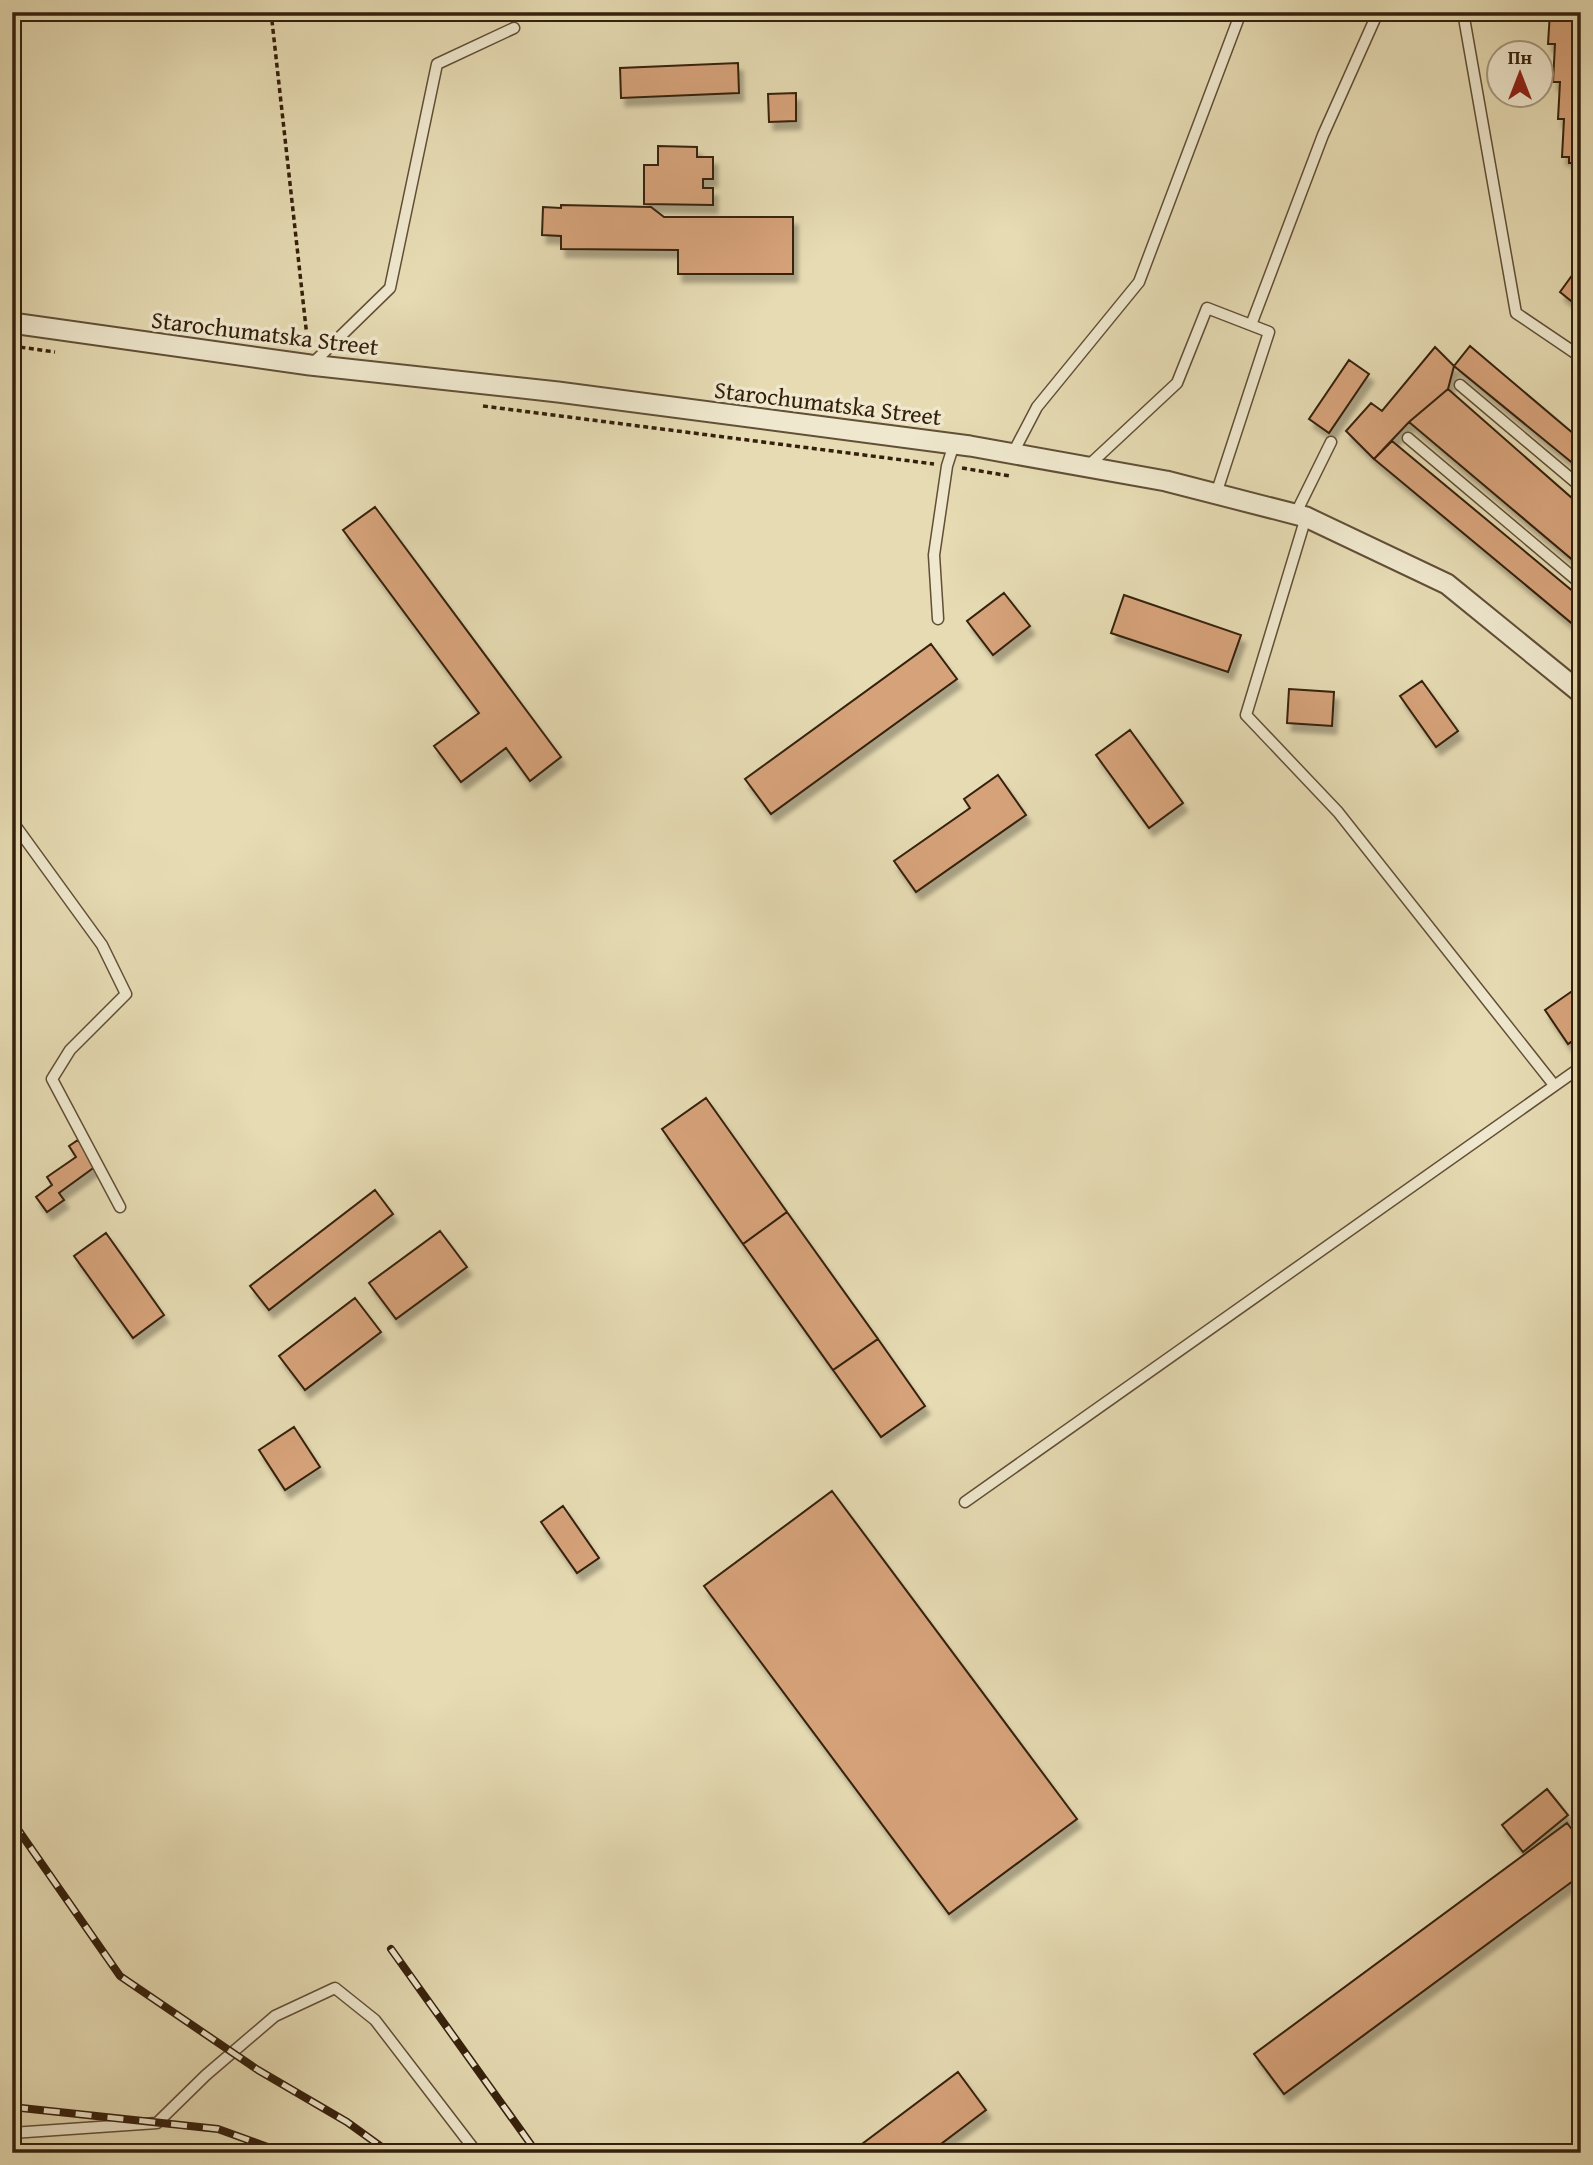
<svg xmlns="http://www.w3.org/2000/svg" width="1593" height="2165" viewBox="0 0 1593 2165" font-family="'Gentium Book Plus',serif">
	<style>
		.building { fill: #d6a27a; stroke: #35200c; stroke-width: 2; filter: url(#shadow) }
		.lines { fill: none; stroke-linecap: round; stroke-linejoin: round }
		.lane-casing { stroke: #614f36; stroke-width: 13 }
		.street-casing { stroke: #614f36; stroke-width: 23 }
		.path { stroke: #35200c; stroke-width: 3.5; stroke-dasharray: 5 3.5; stroke-linecap: butt }
		.lane { stroke: #efe8ce; stroke-width: 10 }
		.street { stroke: #efe8ce; stroke-width: 19 }
		.rail-casing { stroke: #35200c; stroke-width: 8 }
		.rail { stroke: #efe8ce; stroke-width: 5; stroke-dasharray: 16; stroke-linecap: butt }
		.labels { text-anchor: middle; dominant-baseline: central; stroke-width: 7; stroke-linejoin: round; paint-order: stroke }
		.street-label { font-size: 24px; fill: #35200c; stroke: #efe8ce }
	</style>
	<defs>
		<filter id="shadow"><feDropShadow dx="4.5" dy="8" stdDeviation="2" flood-color="#0004"/></filter>
	</defs>
	<rect width="100%" height="100%" fill="#e6dbb3"/>
	<filter id="stains"><feTurbulence type="fractalNoise" baseFrequency=".00286" numOctaves="4"/><feColorMatrix values="0 0 0 0 .2 0 0 0 0 .09 0 0 0 0 .02 0 0 0 .5 -.17"/></filter>
	<radialGradient id="worn" r=".72"><stop offset=".6" stop-color="#630" stop-opacity="0"/><stop offset="1" stop-color="#630" stop-opacity=".3"/></radialGradient>
	<!-- building -->
	<path class="building" d="M1550 12H1581V163H1569V157H1562L1564 119H1558L1560 82H1553L1555 44H1548Z
		M738 63 739 93 621 98 620 68Z
		M796 93V121L769 122 768 94Z
		M658 146 697 147V157H713V179H703V188H713V205L644 204V165H658Z
		M561 205 651 207 664 217H793V274H678V250L561 249V236L542 235 543 207 561 208Z
		M1581 263V309L1560 292Z
		M1470 346 1581 440V470L1454 366Z
		M1435 347 1454 366 1448 389 1409 422 1374 459 1346 431 1371 403 1382 411Z
		M1349 360 1369 374 1329 433 1309 419Z
		M1448 389 1581 506V567L1409 422Z
		M1392 441 1581 598V631L1374 459Z
		M375 507 561 757 530 781 506 748 461 782 434 746 479 713 343 530Z
		M1004 593 1030 626 993 655 967 621Z
		M1124 595 1241 635 1228 672 1111 633Z
		M931 644 957 679 771 814 745 779Z
		M1422 681 1458 731 1436 747 1400 696Z
		M1289 689 1334 692 1332 726 1287 723Z
		M1130 730 1183 803 1149 828 1096 755Z
		M998 775 1026 815 916 892 894 861 970 808 964 799Z
		M1578 987 1581 991V1035L1568 1044 1545 1010Z
		M706 1098 787 1212 743 1244 662 1129Z
		M78 1140 96 1166 59 1193 64 1200 47 1212 36 1197 52 1185 47 1177 76 1157 69 1146Z
		M375 1190 393 1214 269 1310 250 1286Z
		M787 1212 878 1339 833 1370 743 1244Z
		M440 1231 467 1267 396 1319 369 1283Z
		M106 1233 164 1315 133 1338 74 1256Z
		M355 1298 381 1332 305 1390 279 1356Z
		M878 1339 925 1406 881 1437 833 1370Z
		M294 1427 320 1467 285 1490 259 1450Z
		M832 1491 1077 1819 949 1914 704 1586Z
		M563 1506 599 1558 577 1573 541 1522Z
		M1547 1789 1568 1815 1523 1852 1502 1825Z
		M1567 1823 1581 1841V1875L1284 2094 1254 2054Z
		M958 2072 986 2110 929 2153H850Z"/>
	<g class="lines">
		<defs>
			<path id="lane" d="M1463 12 1516 313 1581 357
				M1251 325 1323 135 1378 12
				M312 364 390 288 437 64 514 28
				M1460 385 1581 487
				M1408 438 1581 584
				M1013 453 1037 407 1139 282 1241 12
				M1088 466 1177 383 1207 308 1269 332 1216 494
				M1295 515 1331 442
				M1306 517 1246 715 1338 812 1554 1085
				M938 619 934 555 947 466 954 444
				M12 821 102 945 126 994 70 1050 52 1079 120 1207
				M965 1502 1581 1067
				M12 2133 157 2123 206 2075 275 2016 335 1988 375 2020 477 2153"/>
			<path id="street" d="M12 323 310 365 558 392 970 446 1166 481 1306 517 1447 584 1581 693"/>
		</defs>
		<!-- lane casing -->
		<use href="#lane" class="lane-casing"/>
		<!-- street casing -->
		<use href="#street" class="street-casing"/>
		<!-- path -->
		<path class="path" d="M271 12 308 346
			M1214 12 1220 21
			M12 346 55 352
			M483 406 934 464
			M962 468 1010 476"/>
		<!-- lane -->
		<use href="#lane" class="lane"/>
		<!-- street -->
		<use href="#street" class="street"/>
		<defs>
			<path id="rail" d="M12 1821 120 1976 258 2070 347 2122 390 2153
				M391 1949 537 2153
				M12 2107 218 2129 284 2153"/>
		</defs>
		<!-- rail casing -->
		<use href="#rail" class="rail-casing"/>
		<!-- rail -->
		<use href="#rail" class="rail"/>
	</g>
	<g class="labels">
		<!-- street labels -->
		<g class="street-label">
			<text transform="translate(265 333) rotate(7)">Starochumatska Street</text>
			<text transform="translate(828 403) rotate(7)">Starochumatska Street</text>
		</g>
	</g>
	<!-- margin -->
	<rect width="1593" height="2165" fill="none" stroke="#e6dbb3" stroke-width="42"/>
	<rect x="14" y="14" width="1565" height="2137" fill="none" stroke="#35200c" stroke-width="3.5"/>
	<rect x="21" y="21" width="1551" height="2123" fill="none" stroke="#35200c" stroke-width="2"/>
	<!-- north arrow -->
	<g transform="translate(1520 74)"><circle r="33" fill="#efe8ce" stroke="#a59880" stroke-width="2"/>
	<path d="M0-5L12 26L0 18L-12 26Z" fill="#8f2418"/>
	<text y="-10" font-size="19" font-weight="bold" text-anchor="middle" fill="#35200c">Пн</text>
	</g>
	<rect width="100%" height="100%" filter="url(#stains)"/>
	<rect width="100%" height="100%" fill="url(#worn)"/>
</svg>
